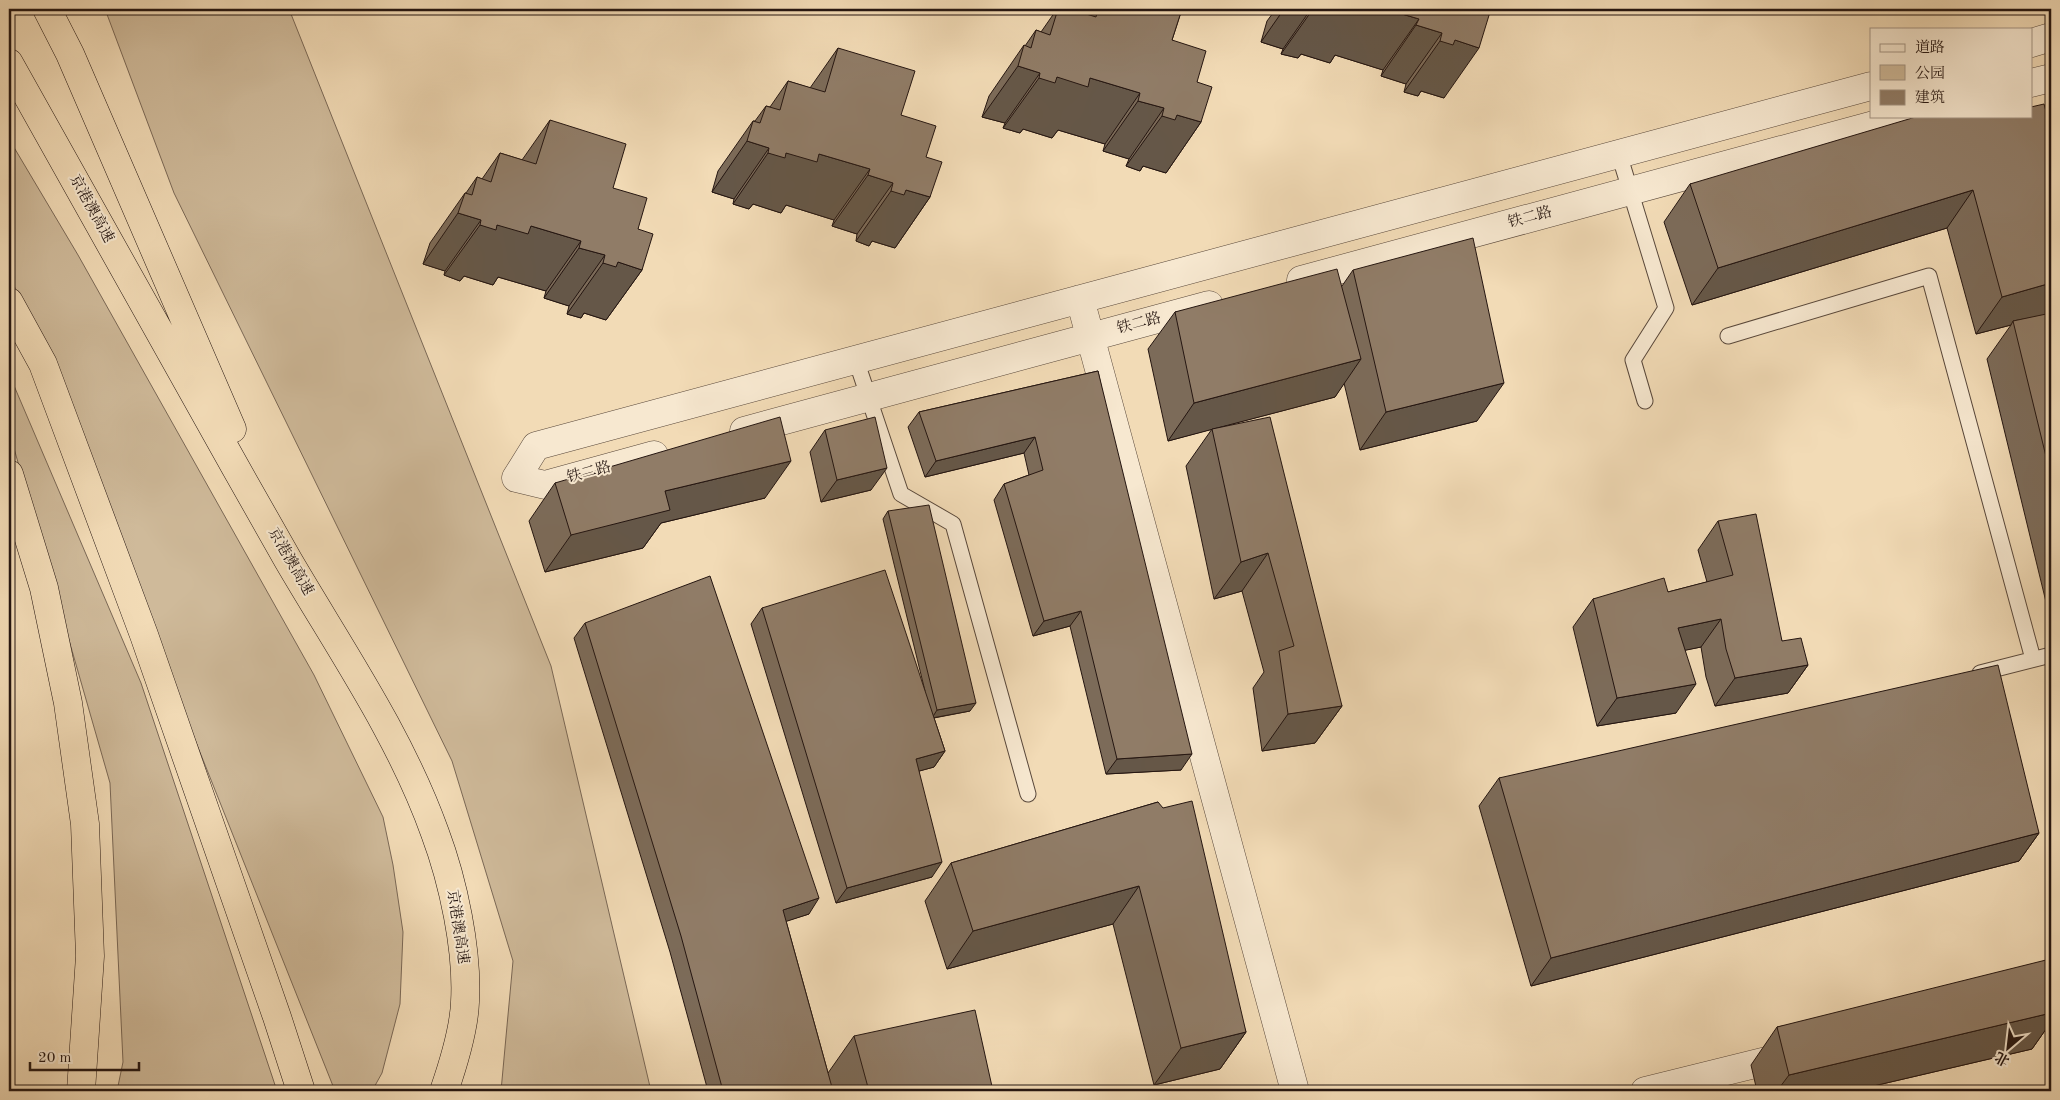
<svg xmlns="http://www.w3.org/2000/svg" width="2060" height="1100" viewBox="0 0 2060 1100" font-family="'Old Standard TT','Noto Serif SC',serif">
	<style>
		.green { fill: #cfba9a; stroke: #7a6856 }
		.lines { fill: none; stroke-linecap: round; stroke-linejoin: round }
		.lane-casing { stroke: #58473a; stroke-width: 17 }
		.street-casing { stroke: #58473a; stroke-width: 29 }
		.highway-casing { stroke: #251611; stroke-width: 29 }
		.lane { stroke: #f7e8d0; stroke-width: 15 }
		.street { stroke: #f7e8d0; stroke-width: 28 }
		.highway { stroke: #f2dbb6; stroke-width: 28 }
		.wall { fill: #7c6b59; stroke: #251611 }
		.shaded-wall { fill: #655748; stroke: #251611 }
		.building { fill: #907c67; stroke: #251611 }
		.labels { text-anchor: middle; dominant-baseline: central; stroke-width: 4; stroke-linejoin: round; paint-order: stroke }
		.street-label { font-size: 15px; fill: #251611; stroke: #f7e8d0 }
	</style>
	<rect width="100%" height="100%" fill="#f2dbb6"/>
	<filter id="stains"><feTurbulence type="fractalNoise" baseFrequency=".004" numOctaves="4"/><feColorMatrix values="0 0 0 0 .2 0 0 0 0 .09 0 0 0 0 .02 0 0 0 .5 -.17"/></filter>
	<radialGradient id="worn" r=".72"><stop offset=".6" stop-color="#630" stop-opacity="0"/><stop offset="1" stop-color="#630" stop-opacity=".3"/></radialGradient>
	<!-- green -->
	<path class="green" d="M105 9H289L551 666 651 1091H501L513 961 452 761 174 193Z
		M9 139 78 255 314 675 383 817 393 865 403 932 400 1004 382 1073 372 1091H335L9 273Z
		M9 374 141 683 277 1091H117L123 1062 110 783 9 431Z"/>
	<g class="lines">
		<defs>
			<path id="lane" d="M1619 154 1666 308 1633 360 1645 401
				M1728 336 1929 276 2033 659
				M856 360 901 494 953 524 1028 794
				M1980 673 2051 655"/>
			<path id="street" d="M2031 43 2051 37
				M2031 83 2051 78
				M1301 280 1907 116
				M1080 299 1295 1091
				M744 431 1209 305
				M654 455 545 485 516 478 536 446 1871 86
				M1645 1091 1787 1056"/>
			<path id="highway" d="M47 9 70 54 232 429
				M9 63C102 229 194 395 288 560 340 649 400 735 435 833 453 881 468 950 465 1002 464 1030 453 1065 444 1091
				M9 302 43 364 144 635 277 1017 301 1091
				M9 474 44 588 68 703 85 824 90 956 81 1091"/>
		</defs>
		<!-- lane casing -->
		<use href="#lane" class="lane-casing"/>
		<!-- street casing -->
		<use href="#street" class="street-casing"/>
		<!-- highway casing -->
		<use href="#highway" class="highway-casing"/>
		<!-- lane -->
		<use href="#lane" class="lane"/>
		<!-- street -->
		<use href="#street" class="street"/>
		<!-- highway -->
		<use href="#highway" class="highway"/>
	</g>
	<!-- wall -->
	<path class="wall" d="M1057 9H1070L1081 12 1084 9H1182L1172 40 1197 82 1201 122 1166 173 1143 166 1140 171 1126 166 1129 159 1103 151 1105 144 1058 130 1052 138 1023 129 1020 133 1003 128 1005 123 982 117 989 96 1024 45 1025 46 1036 30 1041 32Z
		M1276 9H1479L1444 98 1421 91 1418 96 1404 92 1406 84 1381 76 1383 70 1335 55 1330 63 1301 54 1298 58 1281 54 1283 49 1261 42 1267 21Z
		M838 48 901 115 926 157 930 197 895 248 872 241 869 246 856 241 857 234 832 226 834 220 786 205 781 213 753 204 749 209 733 204 734 199 712 192 718 171 753 121H755L766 106 770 107 788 81 810 88Z
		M550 120 613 188 638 229 642 270 606 320 584 313 581 318 567 314 569 306 544 298 546 291 498 277 493 285 464 276 460 281 444 275 445 271 423 264 430 243 465 193H466L477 177 482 179 500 153 522 160Z
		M2051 130V601L2046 602 1987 359 2011 325 1976 334 1947 228 1692 305 1664 222 1690 184Z
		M1353 270 1477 421 1360 450 1344 383 1335 397 1220 427 1342 706 1315 743 1262 751 1253 688 1264 672 1242 591 1214 599 1186 466 1212 429 1168 441 1148 349 1175 312 1342 286Z
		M1098 371 1181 770 1106 774 1070 626 1033 636 994 500 1004 484 1029 475 1024 453 925 477 908 427 919 412Z
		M825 430 871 490 821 502 810 452Z
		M555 483 765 498 661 523 643 548 545 572 529 521Z
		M888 511 970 711 934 718 945 751 934 767 919 771 932 877 836 903 751 624 762 608 925 691 883 519Z
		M1718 521 1782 641 1808 665 1788 693 1715 706 1706 677 1701 647 1685 650 1676 713 1597 726 1573 627 1593 599 1668 592 1707 582 1698 550Z
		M585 623 809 914 786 921 828 1073 854 1036 993 1091H708L670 952 574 638Z
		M1499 778 2039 833 2019 861 1531 986 1479 806Z
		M1158 802 1246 1032 1220 1069 1154 1085 1113 924 947 969 925 901 951 863Z
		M2051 981V1022L2032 1049 1852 1091H1757L1751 1065 1777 1027Z"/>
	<!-- shaded-wall -->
	<path class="shaded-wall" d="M1284 9H1311L1283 49 1261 42Z
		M1313 9H1385L1419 19 1383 70 1335 55 1330 63 1301 54 1298 58 1281 54Z
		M1740 9H1751L1749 11Z
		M1759 9H1778L1775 13Z
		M1416 25 1442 33 1406 84 1381 76Z
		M1455 40 1479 48 1444 98 1421 91 1418 96 1404 92 1440 41Z
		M1018 66 1040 73 1005 123 982 117Z
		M1057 77 1090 78 1140 93 1105 144 1058 130 1052 138 1023 129 1020 133 1003 128 1039 78Z
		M1138 101 1164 108 1129 159 1103 151Z
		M1177 115 1201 122 1166 173 1143 166 1140 171 1126 166 1162 116Z
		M747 141 769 148 734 199 712 192Z
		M768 153H786L819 154 870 169 834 220 786 205 781 213 753 204 749 209 733 204Z
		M868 175 893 183 857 234 832 226Z
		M906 190 930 197 895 248 872 241 869 246 856 241 891 191Z
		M1973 190 1947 228 1692 305 1718 268Z
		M458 213 481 220 445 271 423 264Z
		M480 225 531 226 581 241 546 291 498 277 493 285 464 276 460 281 444 275Z
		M579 248 605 255 569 306 544 298Z
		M618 262 642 270 606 320 584 313 581 318 567 314 603 263Z
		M2051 283V314L2013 321 2011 325 1976 334 2002 297Z
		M1361 359 1335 397 1168 441 1194 403Z
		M1504 383 1477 421 1360 450 1386 412Z
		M1035 437 1024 453 925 477 936 461Z
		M791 461 765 498 661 523 643 548 545 572 571 535 665 491Z
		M887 468 871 490 821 502 837 480Z
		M1268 553 1242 591 1214 599 1241 562Z
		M2051 595V601L2046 602Z
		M1081 611 1070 626 1033 636 1044 621Z
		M1721 619 1701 647 1658 656 1678 628Z
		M1808 665 1788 693 1715 706 1735 678Z
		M1696 684 1676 713 1597 726 1617 698Z
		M976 703 970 711 932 718 937 710Z
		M1342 706 1315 743 1262 751 1288 714Z
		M945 751 934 767 905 775 916 759Z
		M1192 754 1181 770 1106 774 1117 759Z
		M2039 833 2019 861 1531 986 1551 958Z
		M942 862 932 877 836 903 847 888Z
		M1139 886 1113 924 947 969 973 931Z
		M819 898 809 914 772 926 783 910Z
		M2051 1013V1022L2032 1049 1852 1091H1777L1789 1075Z
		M1246 1032 1220 1069 1154 1085 1181 1048Z"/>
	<!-- building -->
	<path class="building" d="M1058 9H1070L1096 17 1098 9H1182L1172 40 1206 51 1197 82 1212 87 1201 122 1177 115 1175 120 1162 116 1164 108 1138 101 1140 93 1090 78 1088 87 1057 77 1055 83 1039 78 1040 73 1018 66 1024 45 1031 48 1036 30 1050 35Z
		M1355 9H1366L1365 12Z
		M1385 9H1479L1490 12 1479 48 1455 40 1453 45 1440 41 1442 33 1416 25 1419 19Z
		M838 48 915 71 901 115 936 126 926 157 942 162 930 197 906 190 904 195 891 191 893 183 868 175 870 169 819 154 817 162 786 153 785 158 768 153 769 148 747 141 753 121 760 123 766 106 780 110 788 81 825 92Z
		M2044 104 2051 130V283L2002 297 1973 190 1718 268 1690 184 1919 116H2031V107Z
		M550 120 626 144 613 188 647 198 638 229 653 234 642 270 618 262 616 267 603 263 605 255 579 248 581 241 531 226 528 234 497 225 496 230 480 225 481 220 458 213 465 193 472 195 477 177 491 182 500 153 536 164Z
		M1473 238 1504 383 1386 412 1353 270Z
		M1337 269 1361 359 1194 403 1175 312Z
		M2051 313V477L2013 321Z
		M1098 371 1192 754 1117 759 1081 611 1044 621 1004 484 1043 470 1035 437 936 461 919 412Z
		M780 417 791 461 665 491 670 510 571 535 555 483Z
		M875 417 887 468 837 480 825 430Z
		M1270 417 1342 706 1288 714 1279 651 1294 646 1268 553 1241 562 1212 429Z
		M929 505 976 703 937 710 888 511Z
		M1756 514 1782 641 1801 638 1808 665 1735 678 1726 649 1721 619 1678 628 1696 684 1617 698 1593 599 1664 578 1668 592 1733 575 1718 521Z
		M885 570 945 751 916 759 942 862 847 888 762 608Z
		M710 576 819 898 783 910 833 1091H723L681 936 585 623Z
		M1998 665 2039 833 1551 958 1499 778Z
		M1192 801 1246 1032 1181 1048 1139 886 973 931 951 863 1158 802 1163 808Z
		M2046 960 2051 981V1013L1789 1075 1777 1027Z
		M975 1010 993 1091H869L854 1036Z"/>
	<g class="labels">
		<!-- street labels -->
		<g class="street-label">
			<text transform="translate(91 209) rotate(61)">京港澳高速</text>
			<text transform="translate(1530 218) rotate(-15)">铁二路</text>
			<text transform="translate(1139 324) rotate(-15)">铁二路</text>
			<text transform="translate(589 473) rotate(-15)">铁二路</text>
			<text transform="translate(290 562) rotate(60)">京港澳高速</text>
			<text transform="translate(457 927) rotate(81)">京港澳高速</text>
		</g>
	</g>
	<!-- margin -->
	<rect width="2060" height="1100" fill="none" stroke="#f2dbb6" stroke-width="30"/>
	<rect x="10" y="10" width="2040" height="1080" fill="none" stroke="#251611" stroke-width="2.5"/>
	<rect x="15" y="15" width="2030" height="1070" fill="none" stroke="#251611"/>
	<!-- legend -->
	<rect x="1870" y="28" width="162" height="90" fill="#f7e8d0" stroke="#a39484"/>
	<rect x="1880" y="44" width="25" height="8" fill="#f7e8d0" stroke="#a39484"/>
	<text x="1915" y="52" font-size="15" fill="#251611">道路</text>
	<rect x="1880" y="65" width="25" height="15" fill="#cfba9a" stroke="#a39484"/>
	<text x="1915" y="78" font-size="15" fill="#251611">公园</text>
	<rect x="1880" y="90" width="25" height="15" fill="#907c67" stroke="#a39484"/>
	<text x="1915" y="102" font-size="15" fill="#251611">建筑</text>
	<!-- north arrow -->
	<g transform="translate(2008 1048) rotate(208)" stroke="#f7e8d0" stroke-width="4" paint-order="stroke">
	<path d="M0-4L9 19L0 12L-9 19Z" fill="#251611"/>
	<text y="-8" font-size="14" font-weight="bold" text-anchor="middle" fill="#251611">北</text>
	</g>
	<!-- scale -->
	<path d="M30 1062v8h109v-8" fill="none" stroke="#251611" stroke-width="2.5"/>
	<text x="38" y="1062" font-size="15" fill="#251611" stroke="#f7e8d0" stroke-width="4" paint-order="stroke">20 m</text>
	<rect width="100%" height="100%" filter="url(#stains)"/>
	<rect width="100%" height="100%" fill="url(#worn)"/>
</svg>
